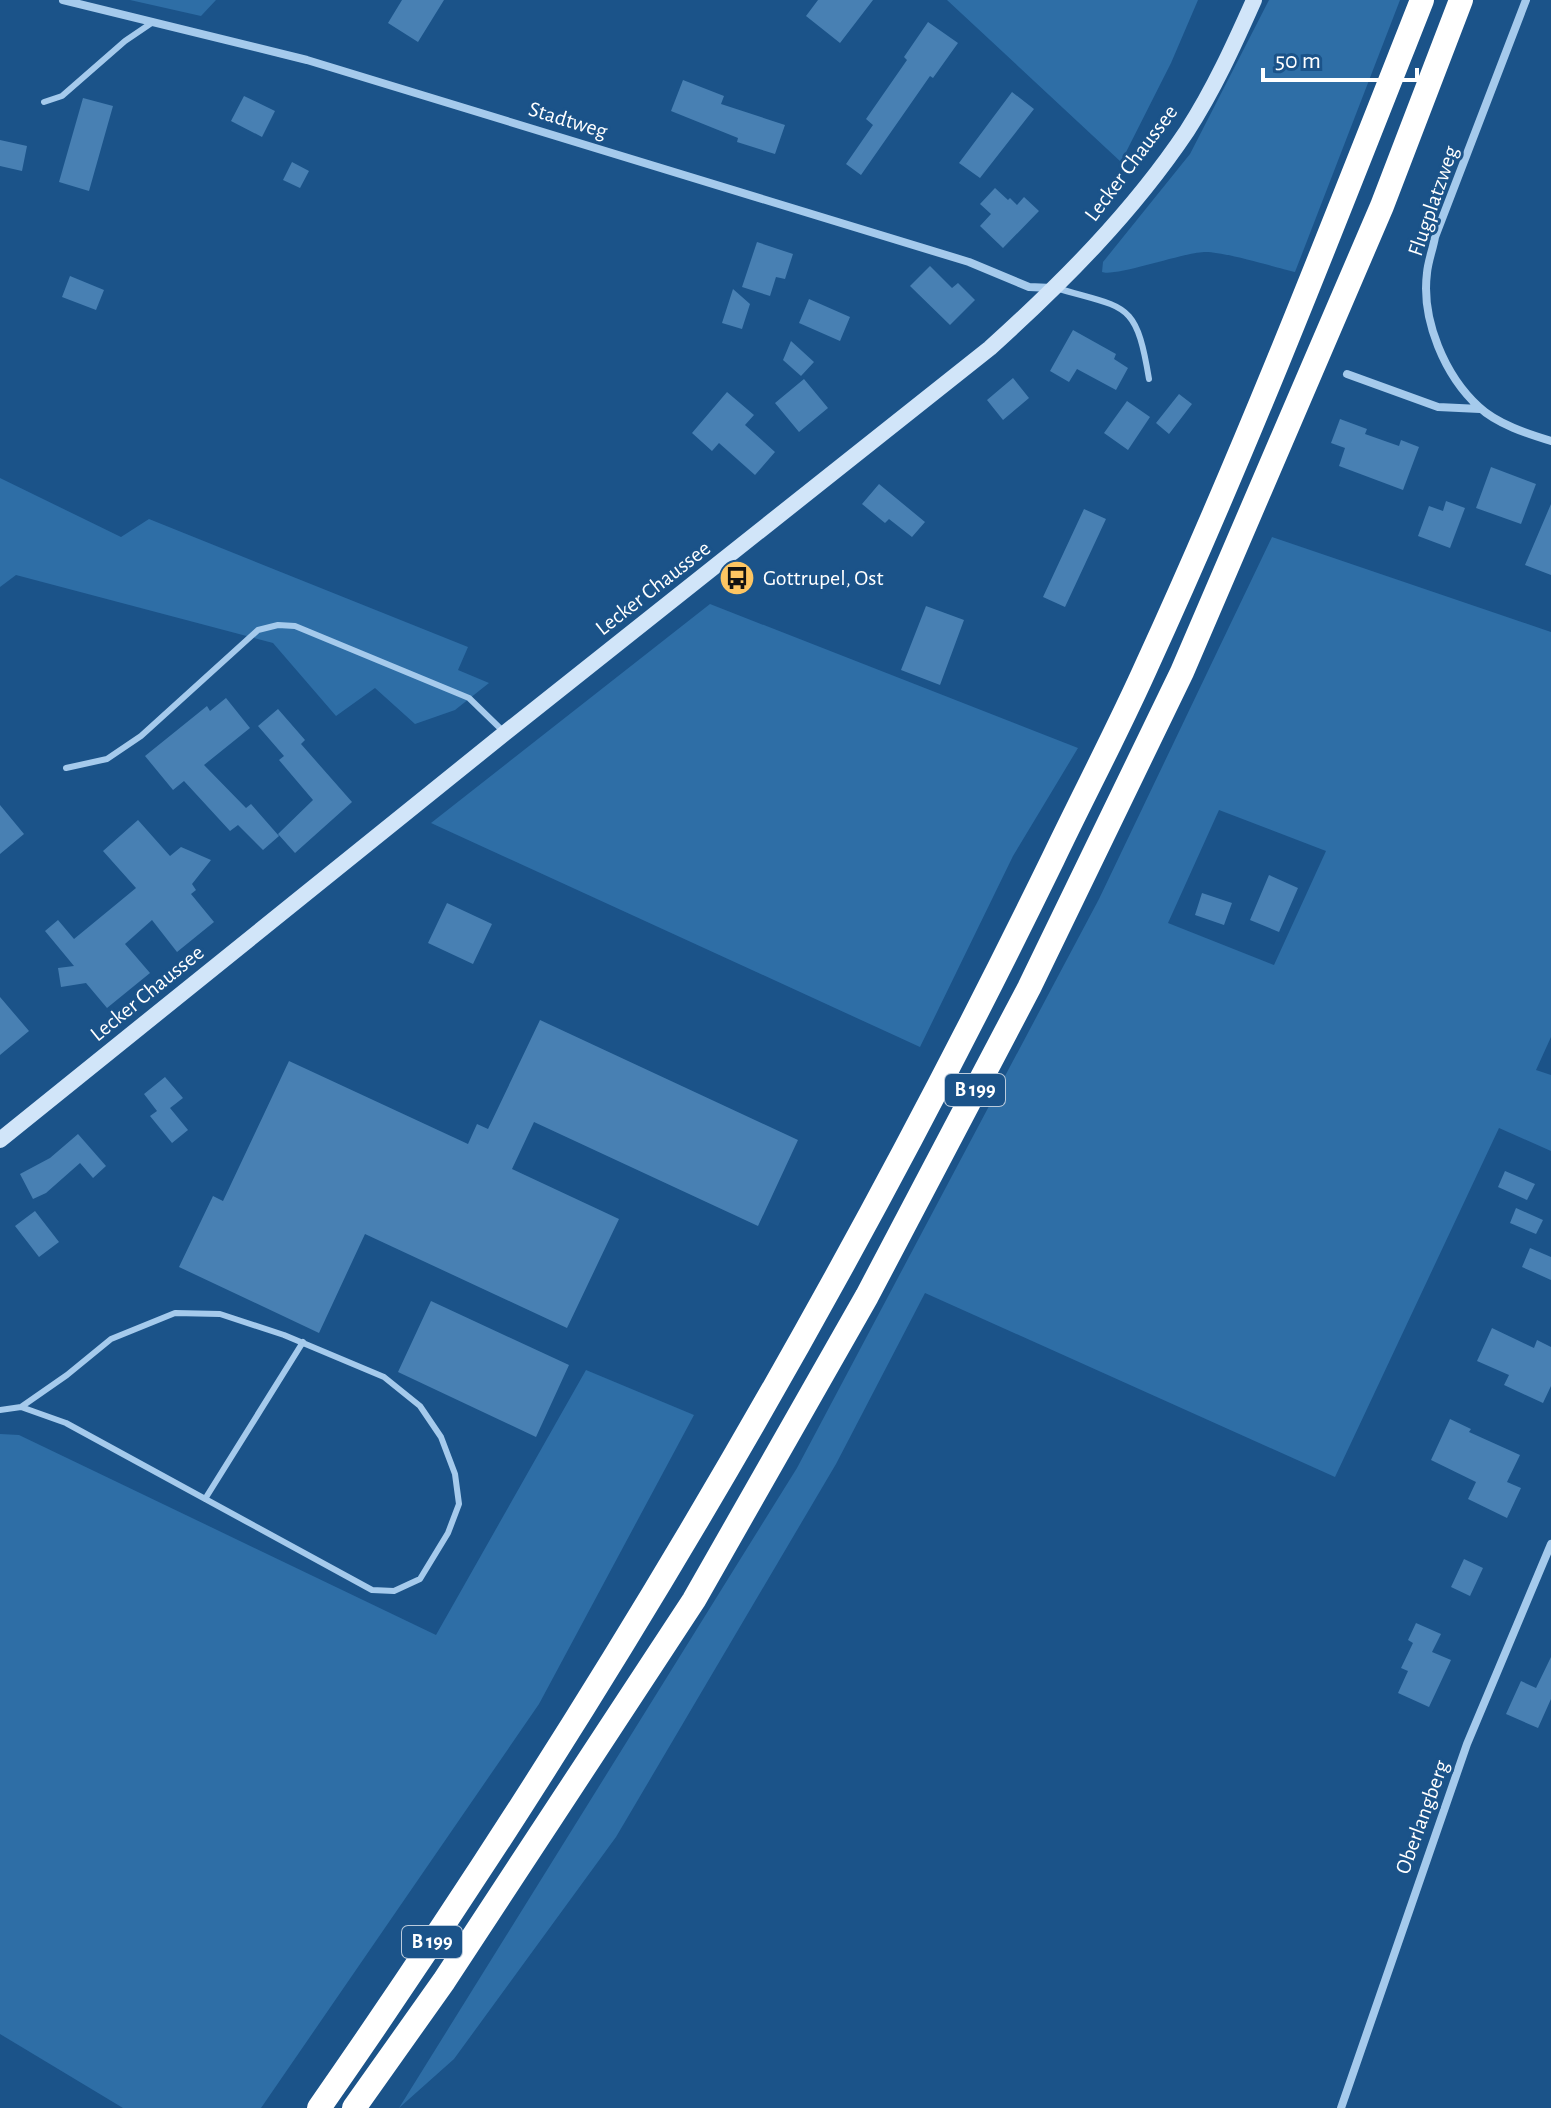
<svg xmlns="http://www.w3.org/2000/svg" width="1551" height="2108" viewBox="0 0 1551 2108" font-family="'Alegreya Sans',sans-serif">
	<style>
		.green { fill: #2e6ea6; fill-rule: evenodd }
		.building { fill: #4880b3 }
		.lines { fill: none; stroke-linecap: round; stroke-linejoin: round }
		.lane { stroke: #a5caec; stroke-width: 6 }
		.street { stroke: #a5caec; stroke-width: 8 }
		.secondary { stroke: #d1e5f9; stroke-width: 16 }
		.highway { stroke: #fff; stroke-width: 24 }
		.labels { text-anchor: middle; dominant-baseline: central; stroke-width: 6; stroke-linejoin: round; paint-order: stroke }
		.shield { fill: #1b5389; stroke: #bbcbdc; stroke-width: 2 }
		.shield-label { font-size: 20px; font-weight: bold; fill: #fff }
		.street-label { font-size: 22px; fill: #fff; stroke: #1b5389 }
		.poi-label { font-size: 22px; fill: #fff; stroke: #1b5389; text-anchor: start }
	</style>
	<rect width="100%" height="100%" fill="#1b5389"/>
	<!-- green -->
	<path class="green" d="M130 0H216L201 16Z
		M947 0H1198L1171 63 1121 162Z
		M1269 0H1400L1295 272C1274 267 1222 251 1204 252 1182 253 1115 277 1102 272L1103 262 1190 154Z
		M0 478 121 537 149 519 468 647 458 670 489 683 455 710 415 724 375 688 336 716 273 643 16 575 0 587Z
		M1272 537 1551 632V1037L1536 1070 1551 1075V1151L1499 1128 1335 1477 925 1293 836 1464 616 1837 454 2059 399 2108 797 1468 1099 899ZM1219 810 1326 851 1274 965 1168 923Z
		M710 604 1078 748 1013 856 920 1047 431 823Z
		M586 1370 694 1415 539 1704 261 2108H123L0 2034V1434L19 1435 436 1635Z"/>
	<!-- building -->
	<path class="building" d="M402 0H444L418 42 388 23Z
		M818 0H873L840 43 806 16Z
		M928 22 958 43 933 78 930 76 861 175 846 164 873 125 866 119 907 60 904 57Z
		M683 80 724 96 721 104 785 125 775 154 737 142 738 138 671 111Z
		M1012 92 1034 109 980 178 959 163Z
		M244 96 275 111 262 137 231 121Z
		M83 98 113 106 89 191 59 182Z
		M0 140 27 146 22 171 0 166Z
		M292 162 309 171 300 188 283 180Z
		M995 188 1008 200 1010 198 1017 205 1024 197 1039 211 1003 248 980 226 991 214 980 204Z
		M757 242 793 254 785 279 776 277 770 296 742 287Z
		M930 266 952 288 958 283 975 300 950 325 910 286Z
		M70 276 104 290 96 310 62 297Z
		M733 289 750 304 742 329 722 323Z
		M809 299 850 317 840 341 799 323Z
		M1073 330 1116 354 1114 359 1128 368 1116 390 1077 369 1069 382 1050 371Z
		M791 341 814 362 801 376 783 360Z
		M1013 378 1029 398 1003 420 987 400Z
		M804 379 828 408 799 432 775 403Z
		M727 392 754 415 745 425 775 452 755 475 719 443 712 451 692 433Z
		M1179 394 1192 404 1169 434 1156 423Z
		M1127 401 1150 417 1128 450 1104 433Z
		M1340 419 1367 429 1365 434 1399 446 1401 440 1419 447 1403 490 1339 466 1345 448 1331 443Z
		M1491 467 1536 484 1521 524 1476 508Z
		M879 484 925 522 912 537 889 519 885 523 862 504Z
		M1446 501 1465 508 1450 548 1418 536 1429 506 1443 511Z
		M1551 504V575L1525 565Z
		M1084 509 1106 519 1065 607 1043 597Z
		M926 606 964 620 940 685 901 670Z
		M226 698 250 728 204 765 246 808 251 804 279 836 263 850 238 825 230 831 184 781 173 790 145 756 207 706 210 711Z
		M278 709 305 740 301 744 352 802 295 853 278 834 313 800 279 760 284 756 258 726Z
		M0 805 24 834 0 854Z
		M138 820 170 856 181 847 211 860 192 884 196 890 191 894 214 922 177 952 152 920 125 944 150 973 107 1008 86 983 61 987 58 968 74 966 45 931 58 920 74 939 136 888 103 851Z
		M1269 875 1298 888 1279 932 1250 920Z
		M1202 893 1232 903 1224 925 1195 915Z
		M447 903 492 924 473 964 428 943Z
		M0 997 29 1031 0 1055Z
		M540 1020 798 1140 758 1226 534 1122 512 1169 619 1219 567 1328 365 1234 319 1333 179 1267 213 1196 223 1201 289 1061 468 1144 477 1124 488 1129Z
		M165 1077 183 1098 170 1108 188 1130 172 1143 150 1116 157 1111 144 1094Z
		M78 1134 106 1166 93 1178 80 1163 46 1193 33 1199 20 1174 50 1158Z
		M1505 1171 1535 1184 1527 1200 1498 1187Z
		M1516 1208 1543 1220 1536 1234 1510 1223Z
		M35 1211 59 1242 39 1257 15 1226Z
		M1530 1248 1551 1257V1280L1522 1267Z
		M431 1301 569 1365 536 1437 398 1372Z
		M1492 1328 1534 1348 1537 1340 1551 1347V1386L1543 1403 1504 1385 1509 1375 1477 1361Z
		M1450 1419 1471 1429 1469 1432 1520 1455 1507 1482 1521 1488 1507 1518 1468 1499 1476 1482 1431 1460Z
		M1464 1559 1483 1568 1470 1596 1451 1587Z
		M1416 1623 1441 1634 1432 1652 1451 1660 1429 1707 1398 1693 1408 1671 1401 1668 1413 1643 1408 1640Z
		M1551 1657V1699L1538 1728 1506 1714 1521 1681 1536 1688Z"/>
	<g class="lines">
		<!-- lane -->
		<path class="lane" d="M44 102 62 96 125 41 153 22
			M1056 288C1127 309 1136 300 1149 379
			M66 768 107 759 141 736 258 630 278 625 295 626 469 698 505 733
			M0 1410 21 1407 67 1375 111 1339 175 1313 220 1314 284 1335 384 1377 420 1406 441 1437 455 1474 459 1504 448 1533 420 1579 394 1591 372 1590 66 1423 21 1407
			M205 1499 303 1342"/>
		<!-- street -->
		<path class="street" d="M63 0 307 60 969 262 1029 287 1052 288
			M1526 0 1435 237C1433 249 1428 261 1427 273 1421 320 1445 376 1479 407 1497 424 1528 434 1551 441
			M1347 374 1438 407 1480 409
			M1341 2108 1467 1744 1551 1544"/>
		<!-- secondary -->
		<path class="secondary" d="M0 1140 505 733 990 348C1063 282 1132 213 1187 131 1214 89 1234 45 1254 0"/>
		<!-- highway -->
		<path class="highway" d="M319 2108C596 1711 841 1294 1053 859 1084 794 1118 730 1147 665 1247 447 1334 223 1422 0
			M354 2108 444 1981 694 1600 867 1296 1029 988 1182 672 1382 206 1461 0"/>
	</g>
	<!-- icons -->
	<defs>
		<symbol id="bus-disc" viewBox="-11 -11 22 22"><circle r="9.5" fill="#fdc562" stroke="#1b5389"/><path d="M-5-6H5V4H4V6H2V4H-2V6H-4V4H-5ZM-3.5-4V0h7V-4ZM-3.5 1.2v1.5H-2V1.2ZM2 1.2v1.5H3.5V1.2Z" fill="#111"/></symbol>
	</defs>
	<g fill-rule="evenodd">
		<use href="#bus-disc" x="717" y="558" width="40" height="40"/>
	</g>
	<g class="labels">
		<!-- shield labels -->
		<g class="shield">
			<rect x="945" y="1074" width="60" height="32" rx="6"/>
			<rect x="402" y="1926" width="60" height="32" rx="6"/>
		</g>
		<g class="shield-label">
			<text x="975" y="1090">B 199</text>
			<text x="432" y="1942">B 199</text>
		</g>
		<!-- street labels -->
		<g class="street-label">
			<text transform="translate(568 120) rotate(17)">Stadtweg</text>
			<text transform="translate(1131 163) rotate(-53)">Lecker Chaussee</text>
			<text transform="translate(1433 201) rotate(-71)">Flugplatzweg</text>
			<text transform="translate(653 588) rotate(-38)">Lecker Chaussee</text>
			<text transform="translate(147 993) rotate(-39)">Lecker Chaussee</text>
			<text transform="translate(1422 1817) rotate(-70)">Oberlangberg</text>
		</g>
		<!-- poi labels -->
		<g class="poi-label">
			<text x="763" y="578">Gottrupel, Ost</text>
		</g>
	</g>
	<!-- scale -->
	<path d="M1263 68v12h154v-12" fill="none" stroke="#ffffff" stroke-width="4"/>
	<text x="1275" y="68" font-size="24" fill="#ffffff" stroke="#1b5389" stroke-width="6" paint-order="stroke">50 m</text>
</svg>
